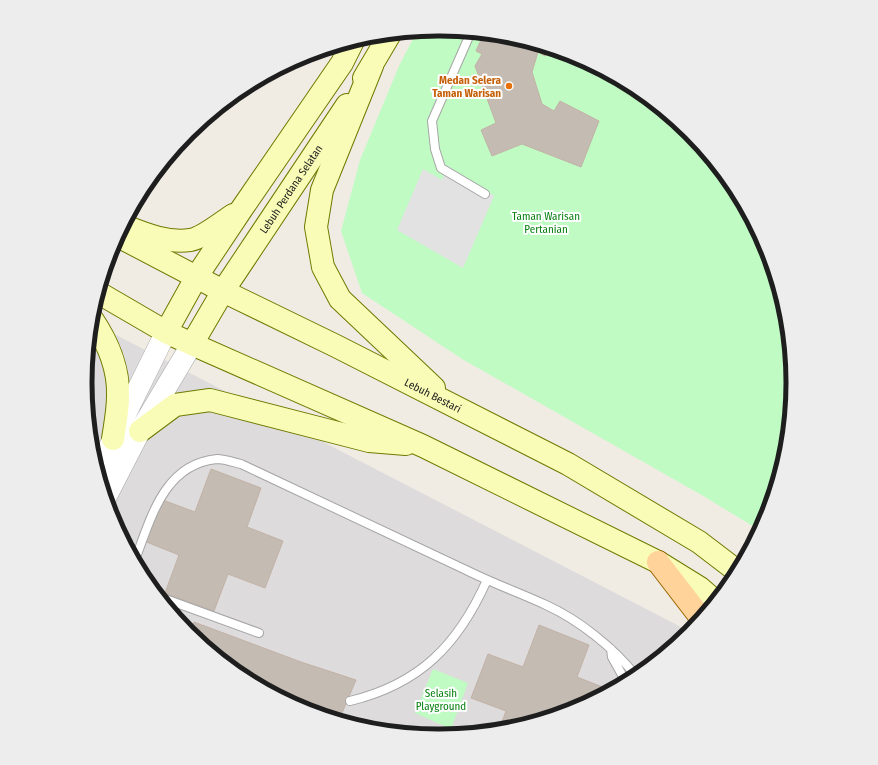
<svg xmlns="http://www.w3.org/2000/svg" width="878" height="765" viewBox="0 0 878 765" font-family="'Fira Sans Condensed',sans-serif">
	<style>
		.residential { fill: #dddbdb }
		.park { fill: #c0fbc4 }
		.parking { fill: #e2e2e2 }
		.building { fill: #c4bbb3; stroke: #c2b2a6 }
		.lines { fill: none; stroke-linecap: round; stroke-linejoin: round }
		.service-casing { stroke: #a5a5a5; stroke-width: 10 }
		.tertiary-casing { stroke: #a5a5a5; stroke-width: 22 }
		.secondary-casing { stroke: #6e7a01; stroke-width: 24 }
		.primary-casing { stroke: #996500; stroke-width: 24 }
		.service { stroke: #fff; stroke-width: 8 }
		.tertiary { stroke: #fff; stroke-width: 21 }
		.secondary { stroke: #f9fcb6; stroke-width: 22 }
		.primary { stroke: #ffd39a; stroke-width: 22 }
		.food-dot { fill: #e8710a; stroke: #fff; stroke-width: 1.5 }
		.labels { text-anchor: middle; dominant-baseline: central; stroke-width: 4; stroke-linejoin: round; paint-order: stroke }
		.food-label { font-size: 11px; font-weight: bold; fill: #c56008; stroke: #fff; text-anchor: end }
		.street-label { font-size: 11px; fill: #1e1e1e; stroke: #fff }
		.park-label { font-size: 11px; fill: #088111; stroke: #fff }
		.rim { fill: none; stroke: #1e1e1e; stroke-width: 5 }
	</style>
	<rect width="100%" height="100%" fill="#f0ece4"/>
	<!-- residential -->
	<path class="residential" d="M91 322 681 627 687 634 635 677 574 709 508 729 439 736 370 729 304 709 242 676 189 632 145 579 112 518 92 451 86 382Z"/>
	<!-- park -->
	<path class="park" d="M439 29 508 36 574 56 636 89 689 133 733 186 766 247 786 314 792 383 786 452 766 518 759 530 705 497 462 359 362 293 341 231 360 160 399 66 417 31Z
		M433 669 468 683 451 729 415 713Z"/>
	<!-- parking -->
	<path class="parking" d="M448 166 494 196 463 268 397 230 423 169 442 180Z"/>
	<!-- building -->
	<path class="building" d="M484 33 508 36 548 48 545 56 538 52 532 72 542 104 554 111 560 101 599 121 581 167 522 144 492 156 481 130 496 123 475 66 482 54 476 51Z
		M211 469 261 488 247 527 283 541 265 588 228 574 214 611 165 593 179 555 144 541 160 499 195 512Z
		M194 622 301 662 356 680 339 720 304 709 242 676 189 633Z
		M539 625 589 645 577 677 610 690 574 709 508 729 499 730 506 711 471 698 488 654 523 667Z"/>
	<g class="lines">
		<defs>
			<path id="service" d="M471 32 432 121 435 149 441 168 485 194
				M135 560C151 518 164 464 217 459 224 459 233 462 241 464 316 499 391 534 466 570 492 583 520 593 546 605 579 620 614 648 636 676
				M160 597 259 633
				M611 649 612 657 626 682
				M350 701C420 684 458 645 487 580"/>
			<path id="tertiary" d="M98 470 166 332
				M106 497 140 431 192 344"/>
			<g id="secondary">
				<path d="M372 66 322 190 316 227 323 267 340 299 434 388"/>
				<path d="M364 78 390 34"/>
				<path d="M127 227C147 235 168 243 190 240 203 238 222 222 233 215"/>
				<path id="s1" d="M118 236 223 291 336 346 568 464 699 542 737 571"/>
				<path d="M99 293 166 332 192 344 423 446 658 562 700 588 715 601"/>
				<path d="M92 319C107 341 119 369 118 396 118 411 115 425 113 439"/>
				<path d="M166 332 197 276 241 210 342 63 353 41"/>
				<path id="s2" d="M192 344 223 291 347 105"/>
				<path d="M140 431 175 405 210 400 369 441 406 444"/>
			</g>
			<path id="primary" d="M658 562 701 618"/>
		</defs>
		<!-- service casing -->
		<use href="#service" class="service-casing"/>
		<!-- tertiary casing -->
		<use href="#tertiary" class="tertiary-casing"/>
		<!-- secondary casing -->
		<use href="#secondary" class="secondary-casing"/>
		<!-- primary casing -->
		<use href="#primary" class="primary-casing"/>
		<!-- service -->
		<use href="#service" class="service"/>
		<!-- tertiary -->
		<use href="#tertiary" class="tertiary"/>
		<!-- secondary -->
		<use href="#secondary" class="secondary"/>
		<!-- primary -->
		<use href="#primary" class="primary"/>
	</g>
	<!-- markers -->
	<circle class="food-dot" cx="509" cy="86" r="4"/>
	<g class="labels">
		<!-- food labels -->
		<g class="food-label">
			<text x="501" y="80">Medan Selera<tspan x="501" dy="13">Taman Warisan</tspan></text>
		</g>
		<!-- street labels -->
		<g class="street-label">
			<text stroke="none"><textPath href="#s2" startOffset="184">Lebuh Perdana Selatan</textPath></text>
			<text stroke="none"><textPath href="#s1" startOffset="353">Lebuh Bestari</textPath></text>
		</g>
		<!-- park labels -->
		<g class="park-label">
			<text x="546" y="216">Taman Warisan<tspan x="546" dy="13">Pertanian</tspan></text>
			<text x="441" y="693">Selasih<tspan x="441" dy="13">Playground</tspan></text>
		</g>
	</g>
	<!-- crop -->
	<path d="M0 0H878V765H0ZM438 36H440A346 346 0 0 1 786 382V383A346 346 0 0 1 440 729H438A346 346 0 0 1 92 383V382A346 346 0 0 1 438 36Z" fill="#ededed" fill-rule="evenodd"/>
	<path class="rim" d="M438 36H440A346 346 0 0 1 786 382V383A346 346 0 0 1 440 729H438A346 346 0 0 1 92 383V382A346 346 0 0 1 438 36Z"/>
</svg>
